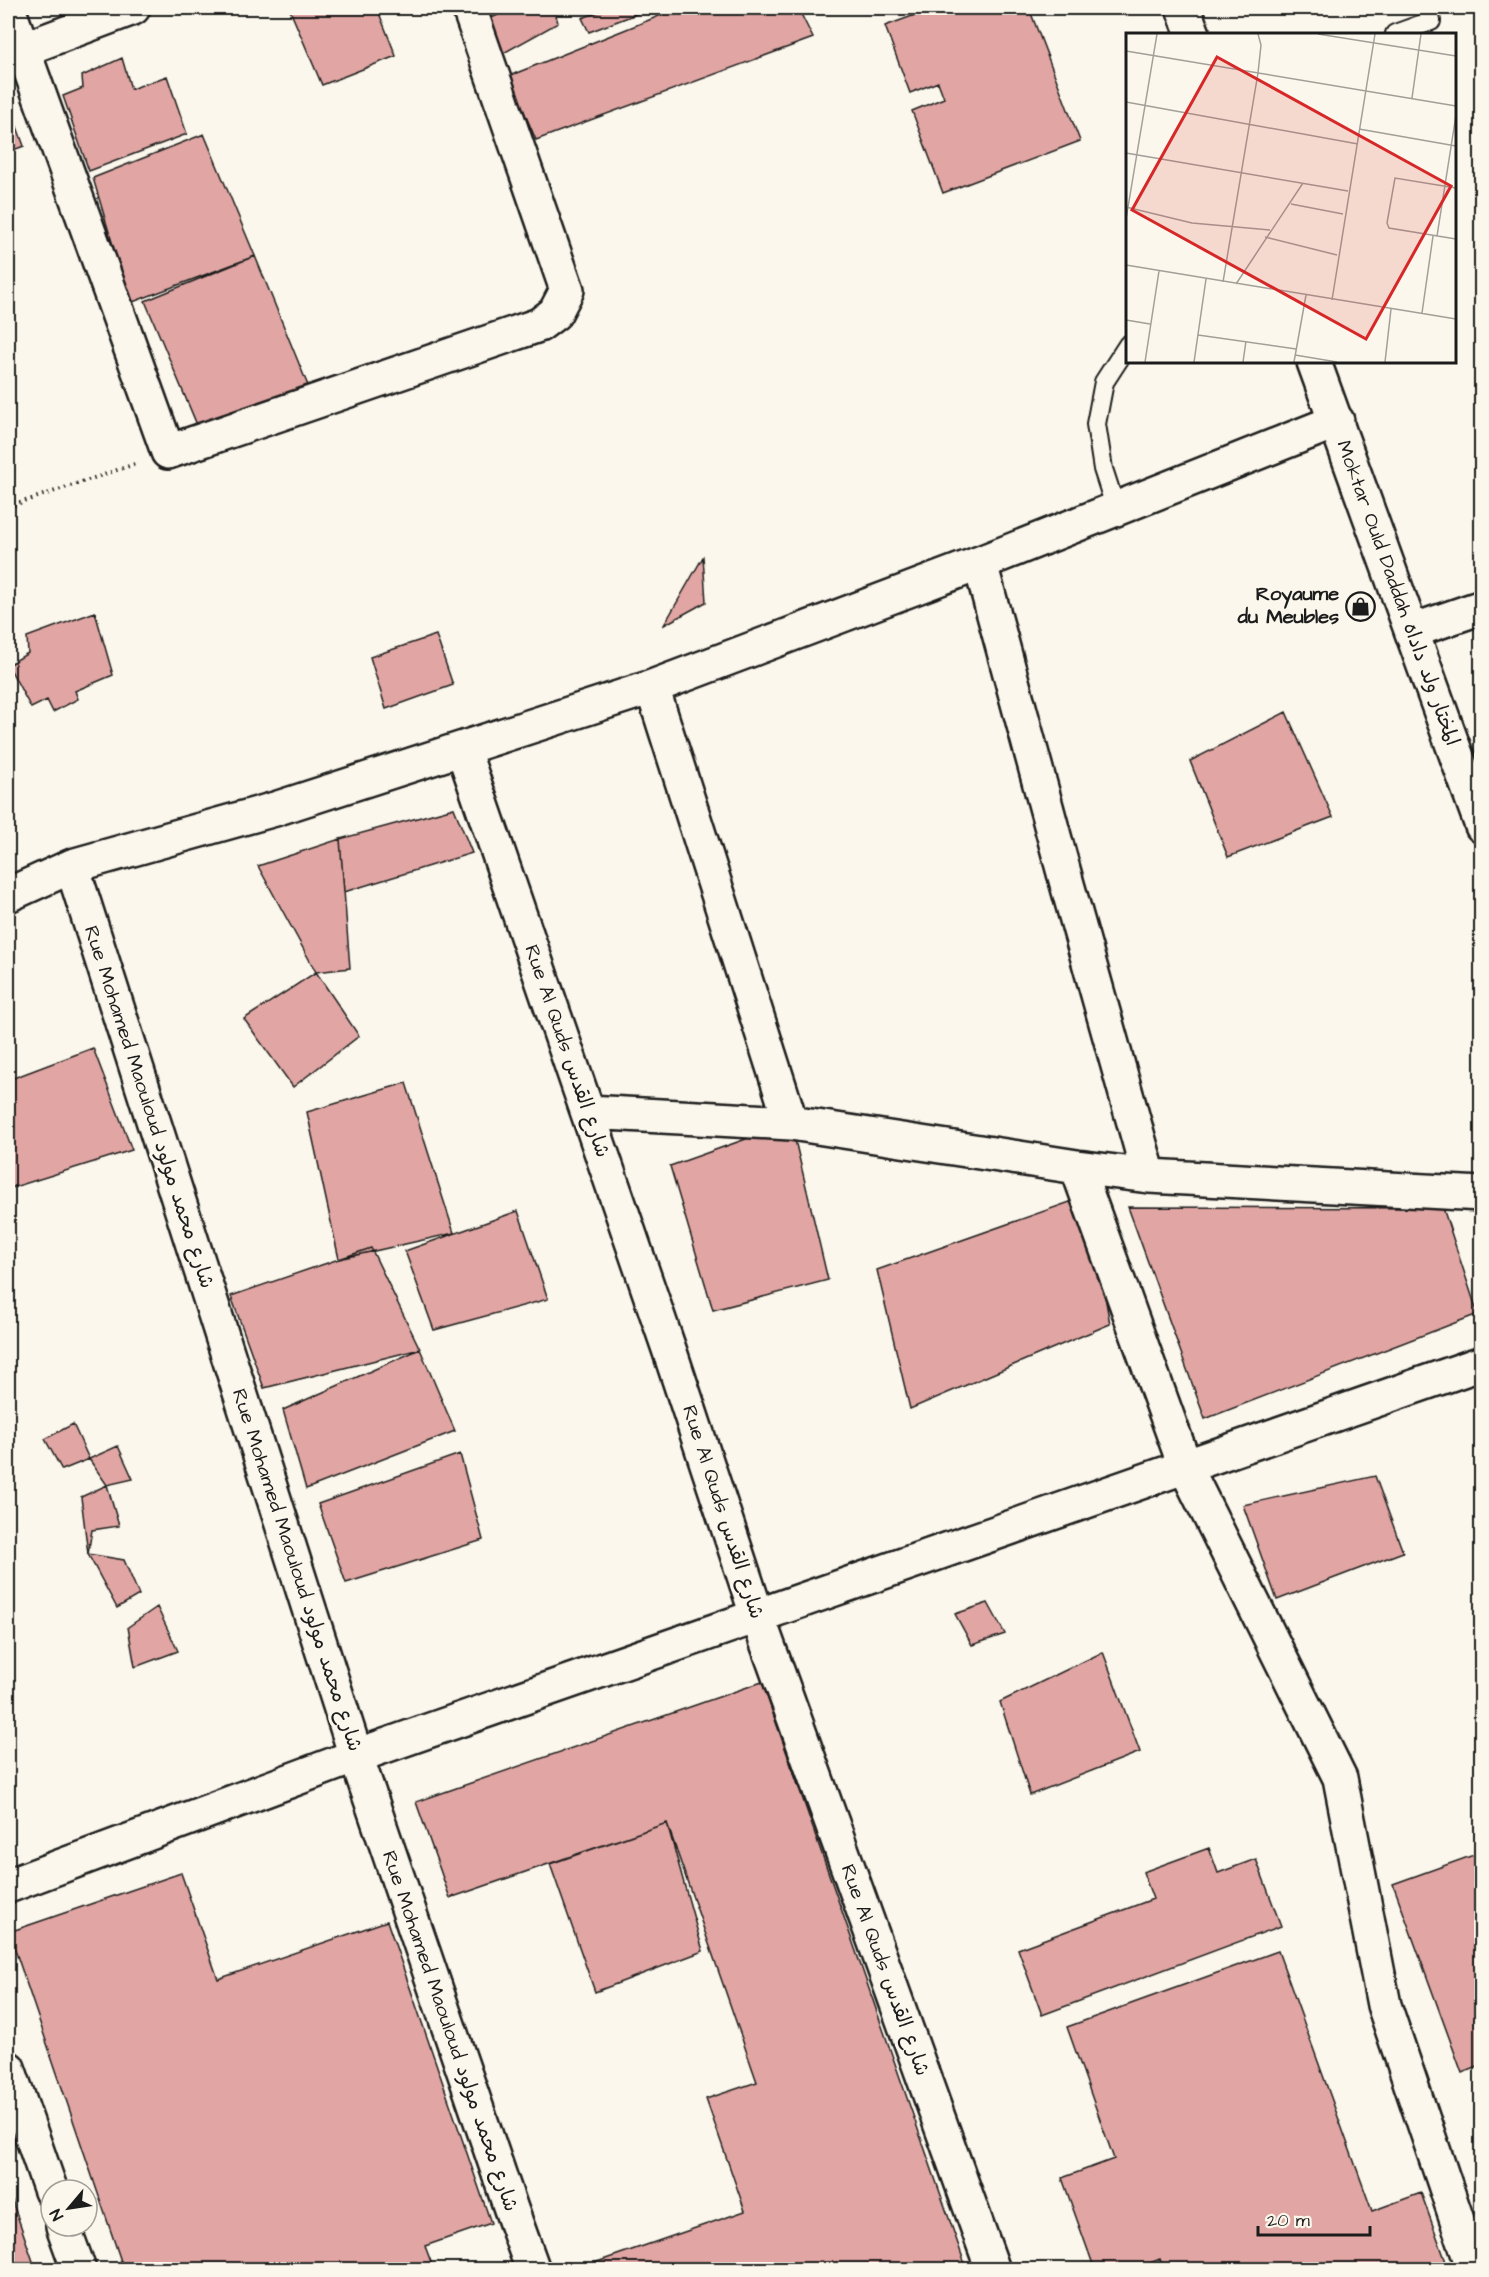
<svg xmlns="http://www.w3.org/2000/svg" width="1489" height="2277" viewBox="0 0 1489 2277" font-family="'Architects Daughter','Playpen Sans Arabic',sans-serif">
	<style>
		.building { fill: #e1a6a3; stroke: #1c1c1c; stroke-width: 1.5 }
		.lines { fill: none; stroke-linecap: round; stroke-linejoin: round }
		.service-casing { stroke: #1c1c1c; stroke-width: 22 }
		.minor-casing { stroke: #1c1c1c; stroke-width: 38 }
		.secondary-casing { stroke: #1c1c1c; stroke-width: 38 }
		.path { stroke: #1c1c1c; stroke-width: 4; stroke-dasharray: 1.5 4.5; stroke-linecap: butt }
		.service { stroke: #fbf7ec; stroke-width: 18 }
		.minor { stroke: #fbf7ec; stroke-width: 33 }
		.secondary { stroke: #fbf7ec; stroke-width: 33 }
		.labels { text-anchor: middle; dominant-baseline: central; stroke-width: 6; stroke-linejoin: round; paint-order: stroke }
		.street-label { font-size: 20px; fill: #1c1c1c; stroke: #fbf7ec }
		.poi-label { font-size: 20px; font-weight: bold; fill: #1c1c1c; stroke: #fbf7ec; text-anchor: end }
		.inset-road { fill: none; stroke: #a29f99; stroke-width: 1.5 }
		.view { fill: #d62828; fill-opacity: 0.15; stroke: #d62828; stroke-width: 3 }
		.inset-edge { fill: none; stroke: #1c1c1c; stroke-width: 3 }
	</style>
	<rect width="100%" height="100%" fill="#fbf7ec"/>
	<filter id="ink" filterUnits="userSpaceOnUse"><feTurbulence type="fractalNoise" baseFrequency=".0167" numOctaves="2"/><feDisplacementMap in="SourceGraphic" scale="12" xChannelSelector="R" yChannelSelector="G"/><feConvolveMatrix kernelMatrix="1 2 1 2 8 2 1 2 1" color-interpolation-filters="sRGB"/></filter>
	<g filter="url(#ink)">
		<!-- building -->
		<path class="building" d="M289 8H377L396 56 322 85Z
			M514 8H554L558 23 500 55 489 19Z
			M610 8H652L589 32 582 18Z
			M679 8H798L813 38 536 140 509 76Z
			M934 8H1029L1080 141 943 193 912 111 944 98 938 82 910 93 885 26Z
			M122 58 131 89 167 76 187 134 89 171 63 96 83 88 82 76Z
			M8 102 24 146 8 152Z
			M204 134 255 256 130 303 93 178Z
			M255 256 311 393 200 432 145 301Z
			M703 557 706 602 664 625Z
			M95 612 113 675 75 691 78 699 53 712 47 700 31 708 8 665 28 653 27 637Z
			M436 635 453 685 386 709 370 657Z
			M1286 712 1333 817 1228 857 1190 761Z
			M454 808 472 853 344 892 340 839Z
			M340 839 350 968 316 972 258 866Z
			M316 972 359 1036 293 1087 244 1019Z
			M93 1048 132 1150 8 1189V1080Z
			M406 1083 454 1233 339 1259 307 1112Z
			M791 1123 828 1280 713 1310 670 1166Z
			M1087 1196 1110 1324 910 1409 877 1270Z
			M1128 1207 1443 1208 1478 1314 1205 1419Z
			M518 1211 548 1299 434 1330 405 1251Z
			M371 1248 420 1349 264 1388 231 1296Z
			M420 1349 455 1431 306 1489 283 1410Z
			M73 1424 89 1459 62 1470 45 1439Z
			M118 1446 133 1479 107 1485 89 1459Z
			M460 1454 483 1540 346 1583 318 1504Z
			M1375 1476 1403 1552 1277 1600 1243 1505Z
			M107 1485 119 1526 92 1530 88 1554 81 1497Z
			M88 1554 124 1560 139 1595 117 1608Z
			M988 1603 1005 1634 972 1645 955 1614Z
			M157 1607 178 1651 135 1667 128 1627Z
			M1103 1652 1140 1752 1030 1795 1000 1702Z
			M762 1682 967 2270H597L594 2263 745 2211 706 2099 757 2082 667 1823 450 1898 416 1802Z
			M667 1823 703 1951 595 1992 550 1864Z
			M1209 1848 1218 1873 1256 1859 1281 1926 1042 2015 1018 1949 1153 1899 1143 1872Z
			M1482 1852V2065L1462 2073 1393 1884Z
			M181 1873 218 1979 387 1921 491 2223 425 2246 434 2270H124L9 1932Z
			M1278 1951 1372 2211 1421 2193 1449 2270H1164L1160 2259 1132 2270H1095L1062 2178 1114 2159 1067 2027Z
			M8 2189 36 2270H8Z"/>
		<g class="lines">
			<defs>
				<path id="service" d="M1395 34 1431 21
					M1116 509 1103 469 1096 424 1104 382 1128 345"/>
				<path id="minor" d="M8 8 168 452 539 325 555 313 567 290 469 8
					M8 55 133 8
					M980 563 1067 884 1149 1176
					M1412 631 1482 607
					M652 687 791 1123
					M463 750 670 1352 757 1615 993 2270
					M72 866 356 1756 511 2209 533 2270
					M8 895 72 866 275 809 652 687 980 563 1337 421
					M588 1112 791 1123 1077 1167 1149 1176 1482 1194
					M1077 1167 1185 1466 1340 1778 1384 2005 1474 2270
					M8 1886 356 1756 1482 1363
					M8 2068 51 2191
					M63 2226 79 2270"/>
				<path id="secondary" d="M1183 8 1193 34
					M1314 362 1482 826"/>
			</defs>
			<!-- service casing -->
			<use href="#service" class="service-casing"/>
			<!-- minor casing -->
			<use href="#minor" class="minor-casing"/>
			<!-- secondary casing -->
			<use href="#secondary" class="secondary-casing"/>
			<!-- path -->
			<path class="path" d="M8 507 135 464"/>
			<!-- service -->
			<use href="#service" class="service"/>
			<!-- minor -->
			<use href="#minor" class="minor"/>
			<!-- secondary -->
			<use href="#secondary" class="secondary"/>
		</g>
	</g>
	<!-- icons -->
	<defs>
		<symbol id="shop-ring" viewBox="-11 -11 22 22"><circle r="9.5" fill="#fbf7ec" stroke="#1c1c1c" stroke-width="1.5"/><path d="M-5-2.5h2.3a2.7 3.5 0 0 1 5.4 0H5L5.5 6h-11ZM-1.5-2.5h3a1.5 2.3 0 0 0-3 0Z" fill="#1c1c1c"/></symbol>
	</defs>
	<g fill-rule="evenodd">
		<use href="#shop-ring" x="1344" y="590" width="33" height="33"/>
	</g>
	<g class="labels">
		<!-- street labels -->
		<g class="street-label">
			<text transform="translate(1398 593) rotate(70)">Moktar Ould Daddah المختار ولد داداه</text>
			<text transform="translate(567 1051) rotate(71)">Rue Al Quds شارع القدس</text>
			<text transform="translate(149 1107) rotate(72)">Rue Mohamed Maouloud شارع محمد مولود</text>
			<text transform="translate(723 1512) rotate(72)">Rue Al Quds شارع القدس</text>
			<text transform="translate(297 1570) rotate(72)">Rue Mohamed Maouloud شارع محمد مولود</text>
			<text transform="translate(885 1970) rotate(70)">Rue Al Quds شارع القدس</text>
			<text transform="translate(450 2031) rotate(71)">Rue Mohamed Maouloud شارع محمد مولود</text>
		</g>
		<!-- poi labels -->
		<g class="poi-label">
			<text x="1339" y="594">Royaume<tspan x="1339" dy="23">du Meubles</tspan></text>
		</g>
	</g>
	<!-- overview -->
	<g transform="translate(1126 33)">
		<rect width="330" height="330" fill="#fbf7ec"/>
		<path class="inset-road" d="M192 1 330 23M0 18 330 73M286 65 295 1M0 69 232 111M233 96 330 113M0 120 222 158M330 155 269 145 261 190 263 195 330 206M165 171 217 181M0 174 66 190 144 197M0 186 31 1M311 203 330 82M139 204 211 222M0 232 330 286M97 249 132 40 135 12 132 1M110 251 177 150M206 267 249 1M296 280 307 203M0 287 24 291M72 302 170 316M169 322 211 329M19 329 33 238M68 329 80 246M117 329 120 308M168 329 180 262M259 329 265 276"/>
		<path class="view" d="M91 24 325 153 240 306 6 177Z"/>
		<rect width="330" height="330" class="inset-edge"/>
	</g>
	<!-- margin -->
	<rect width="1489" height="2277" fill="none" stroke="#fbf7ec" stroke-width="30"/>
	<rect x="15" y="15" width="1459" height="2247" fill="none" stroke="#1c1c1c" stroke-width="2" filter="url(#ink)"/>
	<!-- north arrow -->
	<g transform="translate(69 2208) rotate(241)"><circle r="28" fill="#fbf7ec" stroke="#a29f99" stroke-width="1.5"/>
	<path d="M0-4.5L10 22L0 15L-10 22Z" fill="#1c1c1c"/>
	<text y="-9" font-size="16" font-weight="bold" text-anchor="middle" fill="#1c1c1c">N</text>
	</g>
	<!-- scale -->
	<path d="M1258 2226v9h112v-9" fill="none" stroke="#1c1c1c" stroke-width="3"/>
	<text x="1267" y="2226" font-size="18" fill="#1c1c1c" stroke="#fbf7ec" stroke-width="4.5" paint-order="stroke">20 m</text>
</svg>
